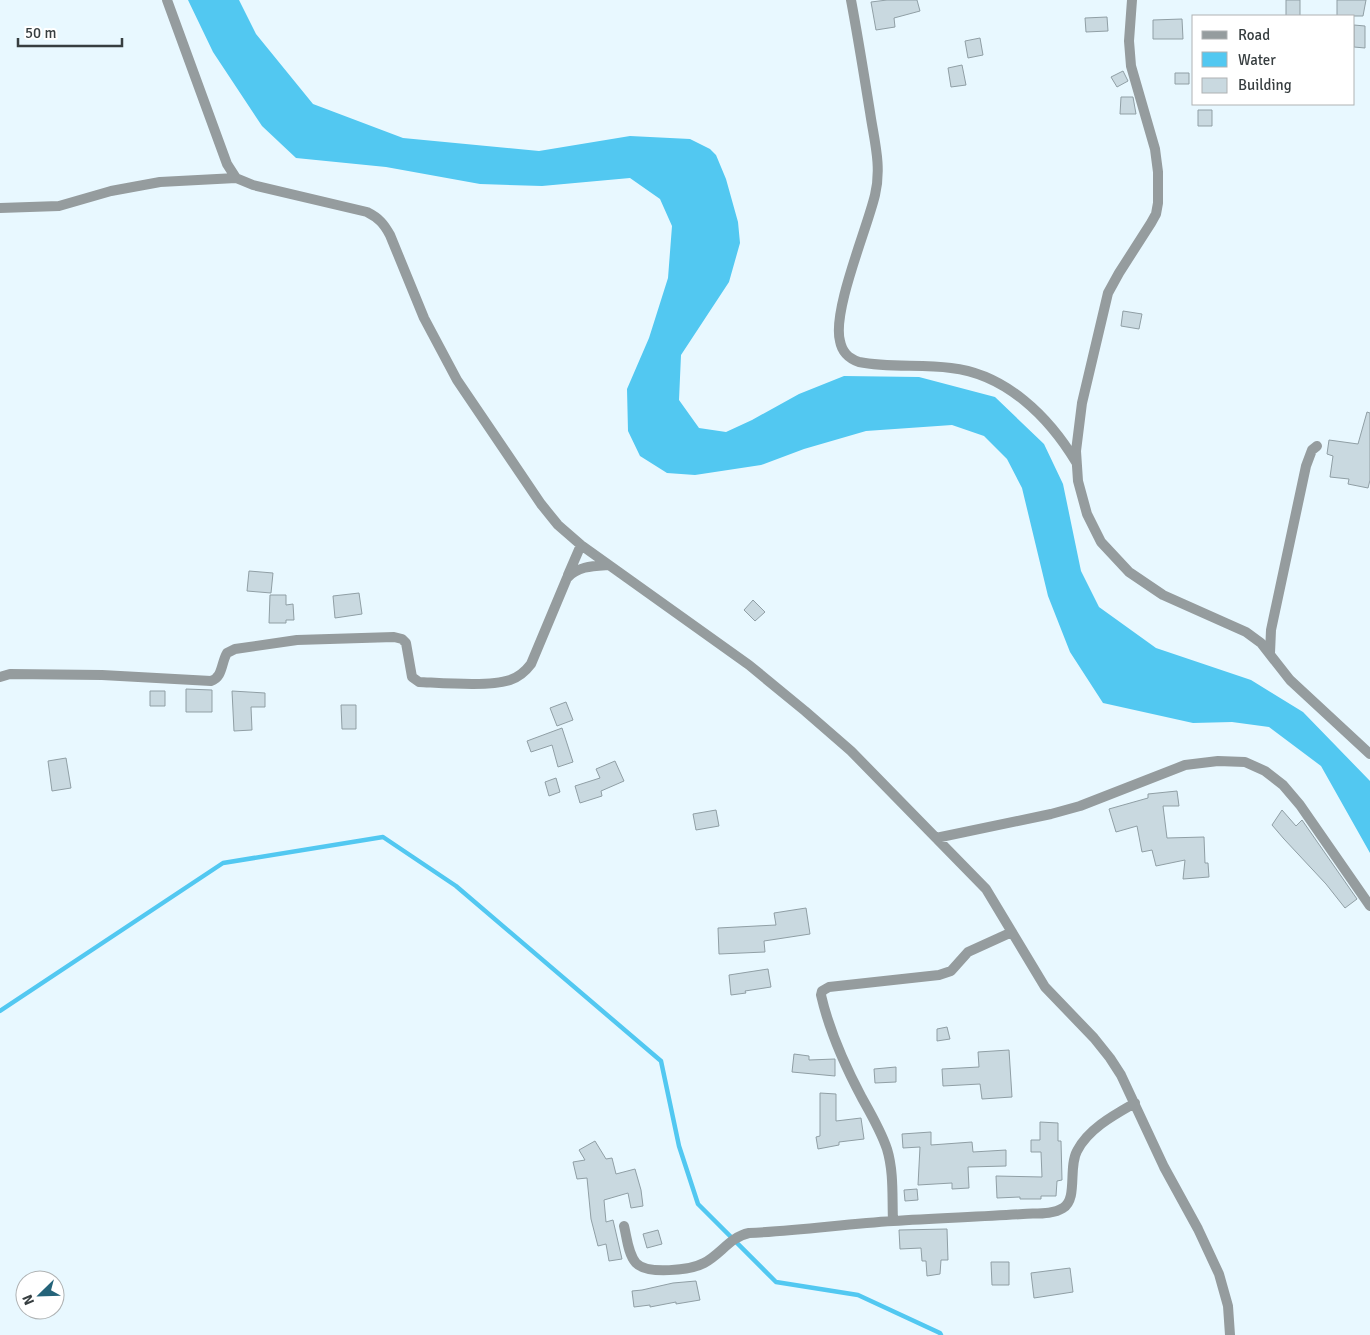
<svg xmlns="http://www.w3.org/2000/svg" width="1370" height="1335" viewBox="0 0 1370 1335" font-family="Signika,sans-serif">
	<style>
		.water { fill: #52c8f1 }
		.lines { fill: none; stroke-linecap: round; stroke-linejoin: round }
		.stream { stroke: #52c8f1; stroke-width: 4.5 }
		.building { fill: #c9d9e0; stroke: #909fa5 }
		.street { stroke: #959c9e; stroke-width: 10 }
	</style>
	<rect width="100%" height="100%" fill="#e8f8ff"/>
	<!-- water -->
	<path class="water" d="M188 0H239L256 34 313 104 403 138 539 151 630 136 690 139 710 149 716 155 726 179 738 222 740 243 729 282 681 355 679 400 699 428 726 432 752 420 799 394 844 376 919 377 995 397 1044 444 1063 484 1081 571 1099 607 1156 648 1251 680 1303 712 1370 781V853L1321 766 1269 727 1232 722 1193 723 1103 703 1070 652 1048 596 1022 488 1007 459 984 436 952 425 866 431 804 449 761 465 695 475 667 473 640 456 628 431 627 389 649 338 668 278 672 226 660 199 630 178 542 186 480 184 386 167 296 158 262 126 213 52Z"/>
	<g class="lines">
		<!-- stream -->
		<path class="stream" d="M0 1011 223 863 383 837 456 886 661 1061 679 1146 698 1204 776 1282 858 1295 940 1333 941 1335"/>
	</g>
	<!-- building -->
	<path class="building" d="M887 0H917L920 11 894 18 895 27 876 30 871 2Z
		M1286 0H1300V16H1286Z
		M1337 0H1366L1363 16H1337Z
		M1107 17 1108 31 1086 32 1085 18Z
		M1182 19 1183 39H1153V20Z
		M1354 25 1365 26V48L1354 47Z
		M980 38 983 55 968 58 965 41Z
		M962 65 966 85 951 87 948 68Z
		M1123 71 1128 81 1117 87 1111 77Z
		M1175 73H1189V84H1175Z
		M1121 97H1133L1136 114H1120Z
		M1198 110H1212V126H1198Z
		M1123 311 1142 314 1139 329 1121 326Z
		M1367 412 1370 413V480L1368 488 1348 484 1349 479 1330 477 1333 456 1327 454 1329 440 1358 444Z
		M249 571 273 573 271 593 247 591Z
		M359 593 362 614 335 618 333 596Z
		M270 595H286V605L293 604 294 620H286V623H269Z
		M753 600 765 612 755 621 744 610Z
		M186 689 212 690V712H186Z
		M150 691H165V706H150Z
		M232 691 265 693V707H251L252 730 234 731Z
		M566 702 573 720 557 726 550 708Z
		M341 705H356V729H342Z
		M562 728 573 762 558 767 552 745 531 752 527 741Z
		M66 758 71 788 52 791 48 761Z
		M615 761 624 781 601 791 602 796 580 803 575 786 600 778 596 769Z
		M556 778 560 792 549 796 545 782Z
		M1177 791 1179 806H1163L1167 838 1204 837 1205 863H1208L1209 877 1183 879 1185 860 1156 866 1152 850 1142 852 1137 826 1116 832 1109 809 1148 798V794Z
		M716 810 719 826 696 830 693 814Z
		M1282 810 1296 826 1302 820 1357 899 1345 908 1326 884 1284 839 1272 825Z
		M806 908 810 934 764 941 765 952 719 954 718 928 776 925 774 913Z
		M768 969 771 987 745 991 746 993 731 995 729 975Z
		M947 1027 950 1039 937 1041V1029Z
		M1009 1050 1012 1097 982 1099 980 1084 943 1086 942 1069 979 1067 978 1052Z
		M794 1054 809 1056V1060L835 1059V1076L792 1072Z
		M896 1067V1082L875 1083 874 1069Z
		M820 1093 836 1094V1121L861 1118 864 1139 839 1142V1145L818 1149 816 1137 820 1136Z
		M1040 1122 1058 1123V1141H1061L1062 1180 1057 1181 1056 1196H1041V1199H1020V1197L997 1198 996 1176 1042 1177 1041 1152H1031V1140H1040Z
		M931 1132V1145L972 1142 973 1152 1006 1150V1166L968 1167 969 1188 952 1189V1183L918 1185 920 1147 903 1148 902 1134Z
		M595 1141 606 1159 612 1158 616 1174 635 1169 641 1190 643 1206 631 1208 628 1193 604 1200 606 1222 613 1220 622 1259 609 1261 606 1244 598 1246 591 1219 587 1178 577 1179 573 1162 585 1160 579 1150Z
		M917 1189 918 1200 905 1201 904 1190Z
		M947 1229 948 1260H941L940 1274 927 1276 926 1261H922L921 1248 900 1249 899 1230Z
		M658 1230 662 1244 647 1248 643 1234Z
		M991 1262H1009V1285H992Z
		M1070 1268 1073 1292 1034 1298 1031 1273Z
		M696 1281 700 1300 676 1304V1302L650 1307V1305L634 1307 632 1291 642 1290 673 1283Z"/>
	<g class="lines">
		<!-- street -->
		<path class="street" d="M167 0 227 164 236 178 253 185 367 212C379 218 384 224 390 235L424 318 457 380 541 504 558 525 581 545 749 665 805 711 851 751 986 889 1045 987 1094 1038 1110 1058 1121 1075 1164 1167 1198 1229 1219 1274 1228 1306 1230 1335
			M851 0C858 37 864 75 870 112 874 140 882 166 875 195 867 229 832 311 840 341 842 352 848 358 859 362 889 368 920 364 951 368 1006 374 1049 417 1076 462
			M1132 0 1129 41 1131 66 1155 149 1158 172V203L1156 214 1151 223 1119 273 1108 293 1082 403 1076 451 1078 481 1087 514 1101 542 1129 572 1163 595 1246 632 1261 643 1290 680 1370 754
			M0 208 59 206 111 191 160 182 236 178
			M568 575 581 545
			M1270 653 1271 630 1306 466 1312 450 1317 446
			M0 677 10 674 102 675 211 681C223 677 221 663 227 653L235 649 297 640 394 637 402 639 406 643 412 677 419 682C442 683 490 687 510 680 519 677 525 672 531 664L567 578C578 566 593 566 609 565
			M936 838 1051 814 1080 806 1185 765 1218 761 1245 762 1265 771 1283 785 1300 805 1370 906
			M893 1221C892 1197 894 1172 887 1149 881 1131 871 1114 862 1098 845 1066 829 1030 821 995L822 991 829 987 939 975 951 971 968 952 1012 932
			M624 1226C627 1238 628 1254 636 1263 647 1275 691 1270 704 1263 721 1254 730 1237 749 1233 798 1231 845 1224 893 1221 936 1218 979 1217 1023 1214 1035 1213 1052 1215 1063 1208 1078 1199 1068 1168 1077 1151 1088 1129 1114 1115 1135 1103"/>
	</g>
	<!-- legend -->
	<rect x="1192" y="15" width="162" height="90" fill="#ffffff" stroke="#afb2b3"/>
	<rect x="1202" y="31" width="25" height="8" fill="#959c9e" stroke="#afb2b3"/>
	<text x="1238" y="40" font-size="15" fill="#373e40">Road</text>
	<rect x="1202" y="52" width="25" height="15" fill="#52c8f1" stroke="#afb2b3"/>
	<text x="1238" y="65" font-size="15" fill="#373e40">Water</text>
	<rect x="1202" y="78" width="25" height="15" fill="#c9d9e0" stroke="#afb2b3"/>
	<text x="1238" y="90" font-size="15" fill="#373e40">Building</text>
	<!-- north arrow -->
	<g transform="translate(40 1295) rotate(247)"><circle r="24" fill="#ffffff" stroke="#afb2b3"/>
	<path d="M0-4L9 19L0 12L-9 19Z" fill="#246379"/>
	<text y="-8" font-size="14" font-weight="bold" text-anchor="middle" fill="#373e40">N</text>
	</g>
	<!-- scale -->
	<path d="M18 38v8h104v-8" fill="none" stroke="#373e40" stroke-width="2.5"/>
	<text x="25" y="38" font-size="15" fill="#373e40" stroke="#ffffff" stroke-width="4" paint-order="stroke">50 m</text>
</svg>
